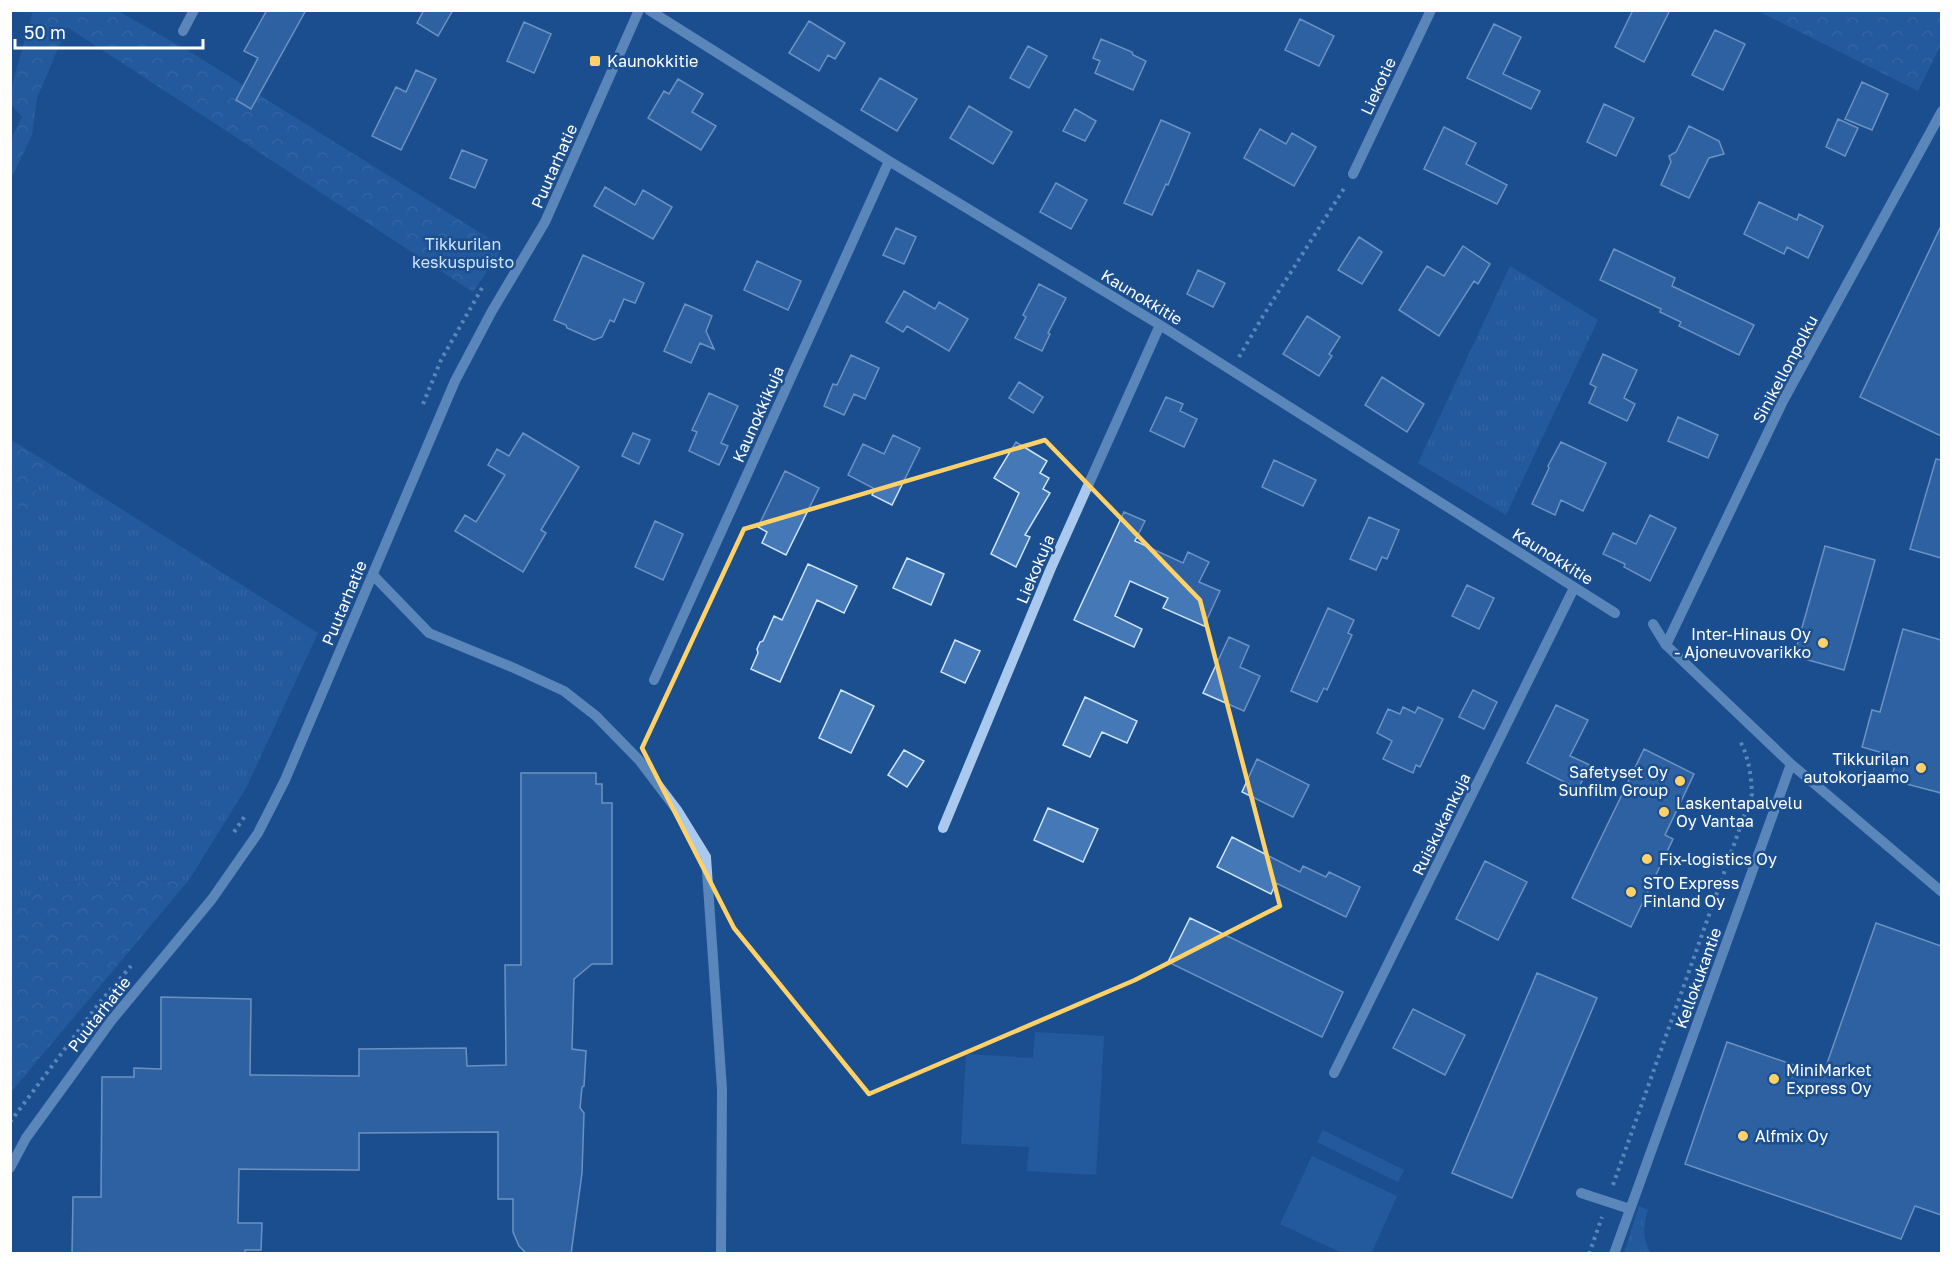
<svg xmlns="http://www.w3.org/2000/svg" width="1952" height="1264" viewBox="0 0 1952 1264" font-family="'Golos Text',sans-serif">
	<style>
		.grass { fill: url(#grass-tufts) }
		.forest { fill: url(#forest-crowns) }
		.garden { fill: #2e69ad }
		.building { fill: #4478b7; stroke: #cfe3fa; stroke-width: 1.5 }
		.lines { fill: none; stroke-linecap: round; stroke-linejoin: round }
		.path { stroke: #a9c9ee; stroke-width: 4; stroke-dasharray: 3 4.5; stroke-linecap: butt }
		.minor { stroke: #a9c9ee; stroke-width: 10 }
		.marked { fill: none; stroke: #ffd166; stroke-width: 4.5; stroke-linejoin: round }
		.poi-dot { fill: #ffd166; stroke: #1b4f8f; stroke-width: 2 }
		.labels { text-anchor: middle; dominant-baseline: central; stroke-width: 5; stroke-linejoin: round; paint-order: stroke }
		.poi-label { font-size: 16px; fill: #fff; stroke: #1b4f8f; text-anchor: start }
		.street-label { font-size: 16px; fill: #fff; stroke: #1b4f8f }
		.park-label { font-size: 16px; fill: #cfe3fa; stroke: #1b4f8f }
	</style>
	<defs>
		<pattern id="grass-tufts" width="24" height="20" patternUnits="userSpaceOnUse" patternTransform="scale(1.5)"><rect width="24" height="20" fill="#2e69ad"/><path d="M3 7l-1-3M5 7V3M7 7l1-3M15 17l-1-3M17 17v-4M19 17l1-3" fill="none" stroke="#4d80b9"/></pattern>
		<pattern id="forest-crowns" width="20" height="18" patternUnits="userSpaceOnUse" patternTransform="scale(1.5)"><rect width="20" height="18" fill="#2e69ad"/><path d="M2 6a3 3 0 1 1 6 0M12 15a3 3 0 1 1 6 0" fill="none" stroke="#4d80b9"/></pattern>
	</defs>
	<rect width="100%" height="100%" fill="#1b4f8f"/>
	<!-- grass -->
	<path class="grass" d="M1510 266 1598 320 1506 515 1418 463Z
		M50 464 318 633 246 788 189 880 51 883 11 910 10 543Z
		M1639 1206 1648 1210C1643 1223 1642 1241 1651 1253H1624Z"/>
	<!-- forest -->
	<path class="forest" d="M33 11H118L192 53 503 247 473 292 67 27 37 98 32 135 11 179V139L22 117 11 104V89Z
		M1758 11H1941V44L1918 91Z
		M11 440 50 464 11 543Z
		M189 880 11 1092V910L51 883Z"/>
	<!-- garden -->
	<path class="garden" d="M1035 1032 1104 1036 1096 1175 1027 1171 1029 1147 961 1144 966 1054 1033 1058Z
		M1323 1130 1404 1170 1398 1182 1317 1142Z
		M1312 1156 1397 1196 1372 1252H1340L1280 1224Z"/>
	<!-- building -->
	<path class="building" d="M267 10H306L251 109 236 100 258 58 244 51Z
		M424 10H453L438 36 417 23Z
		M1633 10H1670L1644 62 1615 47Z
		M1300 19 1334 36 1319 66 1285 50Z
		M809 21 845 43 835 59 828 55 819 71 789 53Z
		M524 22 551 34 534 73 507 61Z
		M1494 24 1521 37 1503 74 1540 91 1531 109 1467 78Z
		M1715 30 1745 44 1723 90 1692 75Z
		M1101 39 1132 52 1133 55 1146 61 1133 90 1095 73 1100 61 1093 58Z
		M1028 46 1047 56 1029 88 1010 78Z
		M416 70 436 79 401 150 372 136 396 87 406 92Z
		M880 78 917 99 897 131 861 110Z
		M678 79 703 94 692 112 716 126 701 150 648 118 664 91 669 94Z
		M1862 82 1888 94 1872 130 1845 119Z
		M1604 104 1634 118 1616 156 1587 142Z
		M969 106 1012 132 993 164 950 138Z
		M1075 109 1096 121 1085 141 1063 131Z
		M1838 119 1858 128 1845 156 1826 147Z
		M1161 120 1190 133 1168 185 1166 184 1152 215 1124 203Z
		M1689 126 1719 141 1724 154 1709 158 1689 198 1661 185 1671 162 1669 156 1676 152Z
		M1444 127 1476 143 1466 164 1507 185 1497 204 1424 169Z
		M1260 129 1286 144 1292 133 1316 147 1294 186 1244 158Z
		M462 150 487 160 475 188 450 178Z
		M1056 183 1087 200 1071 229 1040 212Z
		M605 187 635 205 643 190 672 207 653 239 594 206Z
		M1759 202 1797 220 1799 214 1823 226 1808 258 1787 247 1784 254 1744 234Z
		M1941 226V436L1860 397Z
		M896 228 916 237 904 264 883 255Z
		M1359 237 1382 252 1362 284 1338 270Z
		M1463 246 1490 264 1478 284 1474 281 1439 336 1399 310 1427 266 1444 276Z
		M1614 249 1675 278 1672 286 1754 325 1739 355 1679 326 1681 322 1660 312 1661 309 1600 280Z
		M583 255 644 283 635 303 624 299 614 322 610 320 602 337 594 340 567 328 566 325 554 320Z
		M757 261 801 281 788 310 744 290Z
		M1198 270 1225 283 1213 307 1187 294Z
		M1039 284 1066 298 1048 333 1050 334 1042 351 1015 338 1026 317 1023 315Z
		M904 291 935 309 939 302 968 319 949 351 907 326 903 332 886 322Z
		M685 304 712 316 706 331 714 349 700 343 691 363 664 351Z
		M1307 316 1340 337 1329 354 1332 356 1319 376 1283 354Z
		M1603 354 1637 370 1624 398 1635 404 1627 421 1589 403 1596 387 1590 384Z
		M851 355 879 368 865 399 854 394 844 415 824 406 833 384 837 385Z
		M1382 377 1424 404 1407 432 1365 405Z
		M1019 382 1043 397 1033 413 1009 398Z
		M709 393 738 406 721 443 728 446 719 465 689 451 697 432 692 430Z
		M1166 397 1183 404 1180 411 1197 419 1184 447 1150 431Z
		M1678 417 1718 435 1708 458 1668 441Z
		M523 433 579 467 541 530 546 533 523 572 455 531 465 515 476 522 505 475 488 465 497 449 509 456Z
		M633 433 650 440 639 464 622 456Z
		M893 435 920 448 892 505 872 495 875 489 848 475 863 444 884 454Z
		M1016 442 1047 461 1040 473 1049 478 1043 489 1050 493 1025 535 1030 537 1016 567 991 554 1019 493 994 478Z
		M1561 442 1606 463 1583 511 1561 500 1555 515 1532 504 1549 468 1548 466Z
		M1936 459 1941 460V558L1910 549Z
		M1274 460 1316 480 1303 506 1262 487Z
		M785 471 819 488 786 555 762 543 767 532 758 527Z
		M1124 512 1145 521 1135 541 1183 563 1188 552 1209 562 1199 582 1220 591 1204 626 1163 608 1168 598 1130 581 1115 616 1142 629 1134 647 1074 620Z
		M1650 515 1676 528 1650 581 1624 567 1625 564 1603 554 1613 533 1636 544Z
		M1369 517 1399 530 1387 559 1382 557 1376 570 1350 559Z
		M655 521 683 534 663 580 635 567Z
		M1825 546 1875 560 1844 670 1794 656Z
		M907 558 944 574 931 605 893 588Z
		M808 564 857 586 844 613 817 600 780 682 751 669 758 653 757 649 760 642 763 641 774 616 782 620Z
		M1467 585 1494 598 1479 629 1452 616Z
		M1328 608 1354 620 1348 633 1352 635 1327 690 1324 688 1317 702 1291 691Z
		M1903 629 1941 640V793L1891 780 1897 757 1862 747 1872 710 1880 712Z
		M1229 637 1249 646 1240 667 1260 676 1244 711 1203 693Z
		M955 640 980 651 965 683 941 672Z
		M841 690 874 706 851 753 819 738Z
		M1473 690 1497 702 1484 729 1459 717Z
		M1085 697 1137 721 1127 743 1102 732 1090 757 1063 745Z
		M1556 705 1588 720 1570 756 1590 765 1578 789 1527 763Z
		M1403 707 1415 713 1418 707 1443 719 1420 767 1416 765 1413 773 1383 759 1392 741 1377 733 1388 709 1400 714Z
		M1644 749 1694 774 1665 835 1673 839 1631 927 1572 898Z
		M904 750 924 761 907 787 888 775Z
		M1257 759 1309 785 1293 817 1242 792Z
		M521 773H596V784H602V803H612V964H592L574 979 572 1049 586 1051 584 1086 582 1087 580 1108 584 1113 582 1173 571 1254H527L519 1246 513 1232V1199H498V1132L359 1133V1170L239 1169 238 1223H262L261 1250H245V1254H72L73 1197H101L102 1077H134V1068L161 1069V997L251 999 250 1075 359 1076V1049L466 1048 467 1066 506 1065 505 965H521Z
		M1048 808 1098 829 1083 862 1034 840Z
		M1232 837 1300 872 1303 866 1326 877 1329 872 1360 887 1346 917 1276 883 1271 894 1217 867Z
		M1485 861 1527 882 1498 940 1456 919Z
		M1190 918 1343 992 1322 1037 1168 962Z
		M1876 923 1941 946V1215L1915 1206 1901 1239 1685 1164 1727 1042 1823 1075Z
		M1537 973 1597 998 1512 1198 1452 1173Z
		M1413 1009 1465 1035 1445 1075 1393 1048Z"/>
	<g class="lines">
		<!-- path -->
		<path class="path" d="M1239 357 1263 316 1345 187
			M423 404 441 360 482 288
			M234 832 245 816
			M10 1122 100 1002 131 966
			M1613 1185 1752 794C1751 775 1749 758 1740 741
			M1589 1254 1602 1217"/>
		<!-- minor -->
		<path class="minor" d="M649 10 889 161 1160 325 1615 613
			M183 31 194 10
			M1353 174 1431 10
			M373 575 429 633 514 668 564 691 596 716 639 760 677 810 706 857 722 1089 721 1254
			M1653 624 1666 645 1791 764
			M1666 645 1783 401 1942 111
			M654 680 889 161
			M943 828 1051 568 1160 325
			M1334 1073 1574 588
			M10 1168 26 1138 111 1021 212 899 258 833 285 780 455 381 492 311 545 222 639 10
			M1581 1193 1630 1209
			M1614 1254 1791 764 1942 892"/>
	</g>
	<!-- marked area -->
	<path d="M0 0H1952V1264H0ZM1045 440 1200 600 1280 906 1135 980 869 1094 734 928 642 748 744 529Z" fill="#1b4f8f" fill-opacity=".55" fill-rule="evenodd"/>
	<path class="marked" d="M1045 440 1200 600 1280 906 1135 980 869 1094 734 928 642 748 744 529Z"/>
	<!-- markers -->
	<g class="poi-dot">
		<rect x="589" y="55" width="12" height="12" rx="3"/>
		<circle cx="1823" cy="643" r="6"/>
		<circle cx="1921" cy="768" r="6"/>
		<circle cx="1680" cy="781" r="6"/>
		<circle cx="1664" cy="812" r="6"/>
		<circle cx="1647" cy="859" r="6"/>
		<circle cx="1631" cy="892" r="6"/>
		<circle cx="1774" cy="1079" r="6"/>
		<circle cx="1743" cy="1136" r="6"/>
	</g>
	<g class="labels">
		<!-- poi labels -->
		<g class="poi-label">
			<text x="607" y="61">Kaunokkitie</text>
			<text x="1811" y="634" text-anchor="end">Inter-Hinaus Oy<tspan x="1811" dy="18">- Ajoneuvovarikko</tspan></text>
			<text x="1909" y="759" text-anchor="end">Tikkurilan<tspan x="1909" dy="18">autokorjaamo</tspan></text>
			<text x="1668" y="772" text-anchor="end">Safetyset Oy<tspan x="1668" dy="18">Sunfilm Group</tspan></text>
			<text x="1676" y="803">Laskentapalvelu<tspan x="1676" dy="18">Oy Vantaa</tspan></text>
			<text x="1659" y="859">Fix-logistics Oy</text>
			<text x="1643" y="883">STO Express<tspan x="1643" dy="18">Finland Oy</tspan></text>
			<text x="1786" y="1070">MiniMarket<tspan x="1786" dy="18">Express Oy</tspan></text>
			<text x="1755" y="1136">Alfmix Oy</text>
		</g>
		<!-- street labels -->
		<g class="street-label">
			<text transform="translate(1378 86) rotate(-65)">Liekotie</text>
			<text transform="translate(554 166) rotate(-66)">Puutarhatie</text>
			<text transform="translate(1142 297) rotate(31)">Kaunokkitie</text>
			<text transform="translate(1785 369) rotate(-62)">Sinikellonpolku</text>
			<text transform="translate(758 414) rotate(-66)">Kaunokkikuja</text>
			<text transform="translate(1553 556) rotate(32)">Kaunokkitie</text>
			<text transform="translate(1035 569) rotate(-67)">Liekokuja</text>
			<text transform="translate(344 603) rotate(-67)">Puutarhatie</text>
			<text transform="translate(1441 824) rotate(-64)">Ruiskukankuja</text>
			<text transform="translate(1698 978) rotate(-70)">Kellokukantie</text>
			<text transform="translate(99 1014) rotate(-52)">Puutarhatie</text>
		</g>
		<!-- park labels -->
		<g class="park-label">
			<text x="463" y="244">Tikkurilan<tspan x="463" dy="18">keskuspuisto</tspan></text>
		</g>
	</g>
	<!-- border -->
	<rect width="1952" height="1264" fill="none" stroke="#ffffff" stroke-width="24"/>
	<!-- scale -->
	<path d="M15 39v9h188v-9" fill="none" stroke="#ffffff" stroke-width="3"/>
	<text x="24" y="39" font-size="18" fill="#ffffff" stroke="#1b4f8f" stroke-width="4.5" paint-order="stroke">50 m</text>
</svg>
